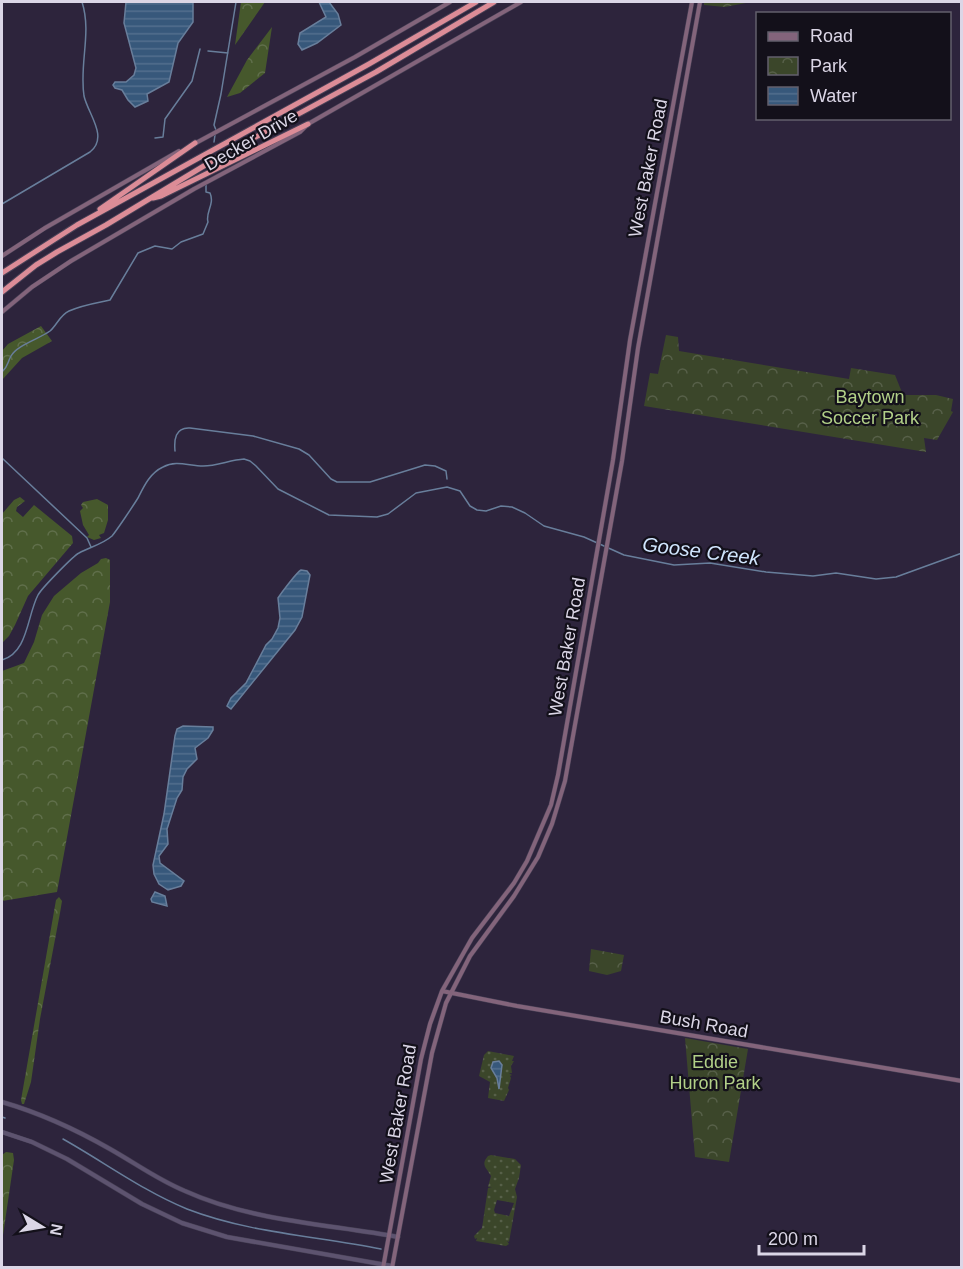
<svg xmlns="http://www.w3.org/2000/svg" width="963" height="1269" viewBox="0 0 963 1269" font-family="Helvetica,sans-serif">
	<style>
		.grass { fill: url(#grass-dots); fill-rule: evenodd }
		.forest { fill: url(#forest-crowns) }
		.park { fill: url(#park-crowns) }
		.water { fill: url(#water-rules); stroke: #687e9b; stroke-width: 1.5 }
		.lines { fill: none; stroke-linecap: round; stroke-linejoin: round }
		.stream { stroke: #687e9b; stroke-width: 1.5 }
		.tertiary-casing { stroke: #484156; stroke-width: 5 }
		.secondary-casing { stroke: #484156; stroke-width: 5 }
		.motorway-casing { stroke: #484156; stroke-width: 7 }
		.tertiary { stroke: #5d536f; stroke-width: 4 }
		.secondary { stroke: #83647b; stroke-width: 4 }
		.motorway { stroke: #dc8c97; stroke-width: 5 }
		.labels { text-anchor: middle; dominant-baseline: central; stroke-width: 4.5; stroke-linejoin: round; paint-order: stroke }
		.street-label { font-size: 18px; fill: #dbd6e6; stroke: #13101a }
		.park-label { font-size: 18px; fill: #b2d088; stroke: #13101a }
		.water-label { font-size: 20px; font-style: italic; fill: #d1e6fe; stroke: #13101a }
	</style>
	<defs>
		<pattern id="grass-dots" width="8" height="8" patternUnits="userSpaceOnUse" patternTransform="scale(1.5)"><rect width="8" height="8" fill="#3b462a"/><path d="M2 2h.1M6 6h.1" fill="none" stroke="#576049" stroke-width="1.8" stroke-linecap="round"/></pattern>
		<pattern id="forest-crowns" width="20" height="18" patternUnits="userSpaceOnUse" patternTransform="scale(1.5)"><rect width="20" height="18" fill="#46582c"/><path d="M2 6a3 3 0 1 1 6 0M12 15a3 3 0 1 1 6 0" fill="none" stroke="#606f4b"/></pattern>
		<pattern id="park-crowns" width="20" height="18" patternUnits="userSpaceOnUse" patternTransform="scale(1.5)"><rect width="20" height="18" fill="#3b462a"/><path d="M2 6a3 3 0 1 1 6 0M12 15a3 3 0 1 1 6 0" fill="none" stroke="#576049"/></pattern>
		<pattern id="water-rules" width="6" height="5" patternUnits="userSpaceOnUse" patternTransform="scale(1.5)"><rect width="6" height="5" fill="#37587b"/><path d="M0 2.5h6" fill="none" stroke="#536f8e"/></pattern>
	</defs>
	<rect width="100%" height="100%" fill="#2d243c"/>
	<!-- grass -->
	<path class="grass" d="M488 1051 514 1056 512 1061H514L511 1066 512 1073H509L512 1075 510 1076 511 1078 508 1088 509 1090 504 1101 488 1098 490 1082 479 1076 484 1055Z
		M491 1155 515 1159 521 1165 519 1178 515 1189 517 1197 509 1242 507 1241 509 1244 506 1246 476 1241 477 1238 475 1239 474 1236 482 1228 488 1188H492L488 1187 491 1176C487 1168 480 1165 488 1156ZM497 1200 514 1203 509 1216 495 1213 494 1210Z"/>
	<!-- forest -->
	<path class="forest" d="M241 2H265L235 45Z
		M272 27 265 73 240 93 227 97 247 60Z
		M41 326 52 341 22 358 2 380V351L8 344Z
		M20 497 25 501 17 507 16 511 23 517 34 505 72 536 73 543 28 596 15 625 9 636 2 643V514L14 500Z
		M97 499 108 505V520L104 533 99 535 101 538 94 540 87 537 89 535 83 525 80 511 83 508 81 505 83 502Z
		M106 558 110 560V602L57 892 2 901V671L24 663 34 642 42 615 54 596 81 573 98 563 101 559Z
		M59 897 62 901 60 913 40 1019 31 1082 24 1104H22L21 1100 56 900Z
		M6 1152 13 1153 14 1160 2 1242V1155Z"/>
	<!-- park -->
	<path class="park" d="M704 2H751L725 7 704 5Z
		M666 335 678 337 679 351 849 379 851 368 895 375 903 395H936L953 399 951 411 953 412 937 440 924 438 926 452 644 406 650 373 658 374Z
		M591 949 624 955 621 971 607 975 589 971Z
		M685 1038 748 1049 729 1162 695 1157Z"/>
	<!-- water -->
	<path class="water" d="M126 2H193V22L178 43 169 82 147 94 148 101 135 107 128 100 122 90 115 88 113 85 115 82H126L134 75 136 68 124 23Z
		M319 2H329L338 14 341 25 317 43 302 50 298 44 300 33 326 17Z
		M301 570 307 571 310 575 302 617 295 630 231 709 227 706 231 698 246 683 266 645 272 639 278 628 280 618 278 598C282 592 297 572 301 570Z
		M183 726 213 727V730L208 738 195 748 197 759 187 769 183 777 182 790 177 798 167 829 168 844 159 856 160 863 184 881 181 886 168 890 159 884 154 874 153 865 164 814 175 736 177 729Z
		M155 892 165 896 167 906 152 902 151 899Z
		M499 1061 502 1065 499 1089 497 1078 491 1068 493 1062Z"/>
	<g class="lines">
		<!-- stream -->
		<path class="stream" d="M208 51 228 53
			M216 130 214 125 221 94 236 2
			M155 138 163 137 165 119 192 81 200 49
			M214 142 215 135
			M2 204 90 152C109 137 88 114 84 96 79 64 92 33 82 2
			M2 372C9 365 7 363 11 356 17 345 39 339 50 331 57 325 60 315 69 311 82 305 96 303 110 300L138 253 155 246 172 249 181 242 203 234 208 222C205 213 215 204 210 193L206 192V185
			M175 451C174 440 175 427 190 428L253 436 299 449 309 455 331 479 337 482H370L425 465 435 466 446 471 447 479
			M2 458 87 538 91 547
			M2 660C28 653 27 616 38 595 41 589 73 556 79 553 90 547 103 544 112 536 117 530 133 506 138 498 144 486 150 473 163 467 176 460 189 466 203 466 217 466 230 460 244 459L250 461 256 466 278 489 329 515 377 517 388 514 416 493 447 487 460 491 470 506 477 510 486 511 501 506 512 507 525 513 544 526 584 537 624 555 674 565 710 563 766 572 813 576 836 573 876 579 896 577 962 553
			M2 1117 5 1118
			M63 1139C104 1162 143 1191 187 1209 249 1233 316 1236 381 1249"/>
		<defs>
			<path id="tertiary" d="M2 1102C40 1113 75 1129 110 1149 135 1163 158 1180 185 1191 251 1221 327 1224 398 1237
				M2 1132 32 1142 67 1159 142 1204 182 1223 227 1237 392 1266"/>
			<path id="secondary" d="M194 144 355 57 450 2
				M2 256 45 228 179 151
				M2 312 32 287 71 261 194 189 300 132 308 124 521 2
				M442 991 517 1006 962 1081
				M383 1268 421 1059 430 1024 442 991 472 938 514 883 527 861 551 805 558 775 613 460 630 340 692 2
				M392 1268 432 1053 446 1003 470 956 514 896 538 857 552 824 565 781 622 461 638 348 700 2"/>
			<path id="motorway" d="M153 198 161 196 308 124
				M100 209 195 143
				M2 273 77 225 369 64 476 2
				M2 292 36 265 57 252 106 225 217 158 376 72 494 2"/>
		</defs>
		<!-- tertiary casing -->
		<use href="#tertiary" class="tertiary-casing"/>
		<!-- secondary casing -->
		<use href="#secondary" class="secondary-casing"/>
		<!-- motorway casing -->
		<use href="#motorway" class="motorway-casing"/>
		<!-- tertiary -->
		<use href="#tertiary" class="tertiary"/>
		<!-- secondary -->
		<use href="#secondary" class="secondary"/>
		<!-- motorway -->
		<use href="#motorway" class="motorway"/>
	</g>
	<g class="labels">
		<!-- street labels -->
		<g class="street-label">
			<text transform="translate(251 140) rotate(-30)">Decker Drive</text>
			<text transform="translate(648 168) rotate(-79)">West Baker Road</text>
			<text transform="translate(567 647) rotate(-80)">West Baker Road</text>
			<text transform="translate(704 1024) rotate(10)">Bush Road</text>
			<text transform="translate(398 1114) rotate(-80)">West Baker Road</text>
		</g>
		<!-- park labels -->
		<g class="park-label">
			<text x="870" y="397">Baytown<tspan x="870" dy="21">Soccer Park</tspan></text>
			<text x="715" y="1062">Eddie<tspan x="715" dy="21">Huron Park</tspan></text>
		</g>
		<!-- water labels -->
		<g class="water-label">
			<text transform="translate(701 551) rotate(7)">Goose Creek</text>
		</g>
	</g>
	<!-- border -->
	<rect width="963" height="1269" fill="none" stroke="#dbd6e6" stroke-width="6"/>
	<!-- legend -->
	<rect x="756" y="12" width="195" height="108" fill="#13101a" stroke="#635f6c" stroke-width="1.5"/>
	<rect x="768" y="32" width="30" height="9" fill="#83647b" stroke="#635f6c" stroke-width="1.5"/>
	<text x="810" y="42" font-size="18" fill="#dbd6e6">Road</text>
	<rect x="768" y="57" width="30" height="18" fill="url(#park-crowns)" stroke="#635f6c" stroke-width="1.5"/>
	<text x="810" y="72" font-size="18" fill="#dbd6e6">Park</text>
	<rect x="768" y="87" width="30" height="18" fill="url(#water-rules)" stroke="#635f6c" stroke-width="1.5"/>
	<text x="810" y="102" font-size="18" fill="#dbd6e6">Water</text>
	<!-- north arrow -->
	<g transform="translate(42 1227) rotate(101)" stroke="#13101a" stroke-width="4.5" paint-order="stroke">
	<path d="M0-4.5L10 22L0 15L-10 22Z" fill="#dbd6e6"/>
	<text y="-9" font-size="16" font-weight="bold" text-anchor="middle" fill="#dbd6e6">N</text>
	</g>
	<!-- scale -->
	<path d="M759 1245v9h105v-9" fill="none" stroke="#dbd6e6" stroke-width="3"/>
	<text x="768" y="1245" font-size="18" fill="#dbd6e6" stroke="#13101a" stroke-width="4.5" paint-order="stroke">200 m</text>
</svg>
